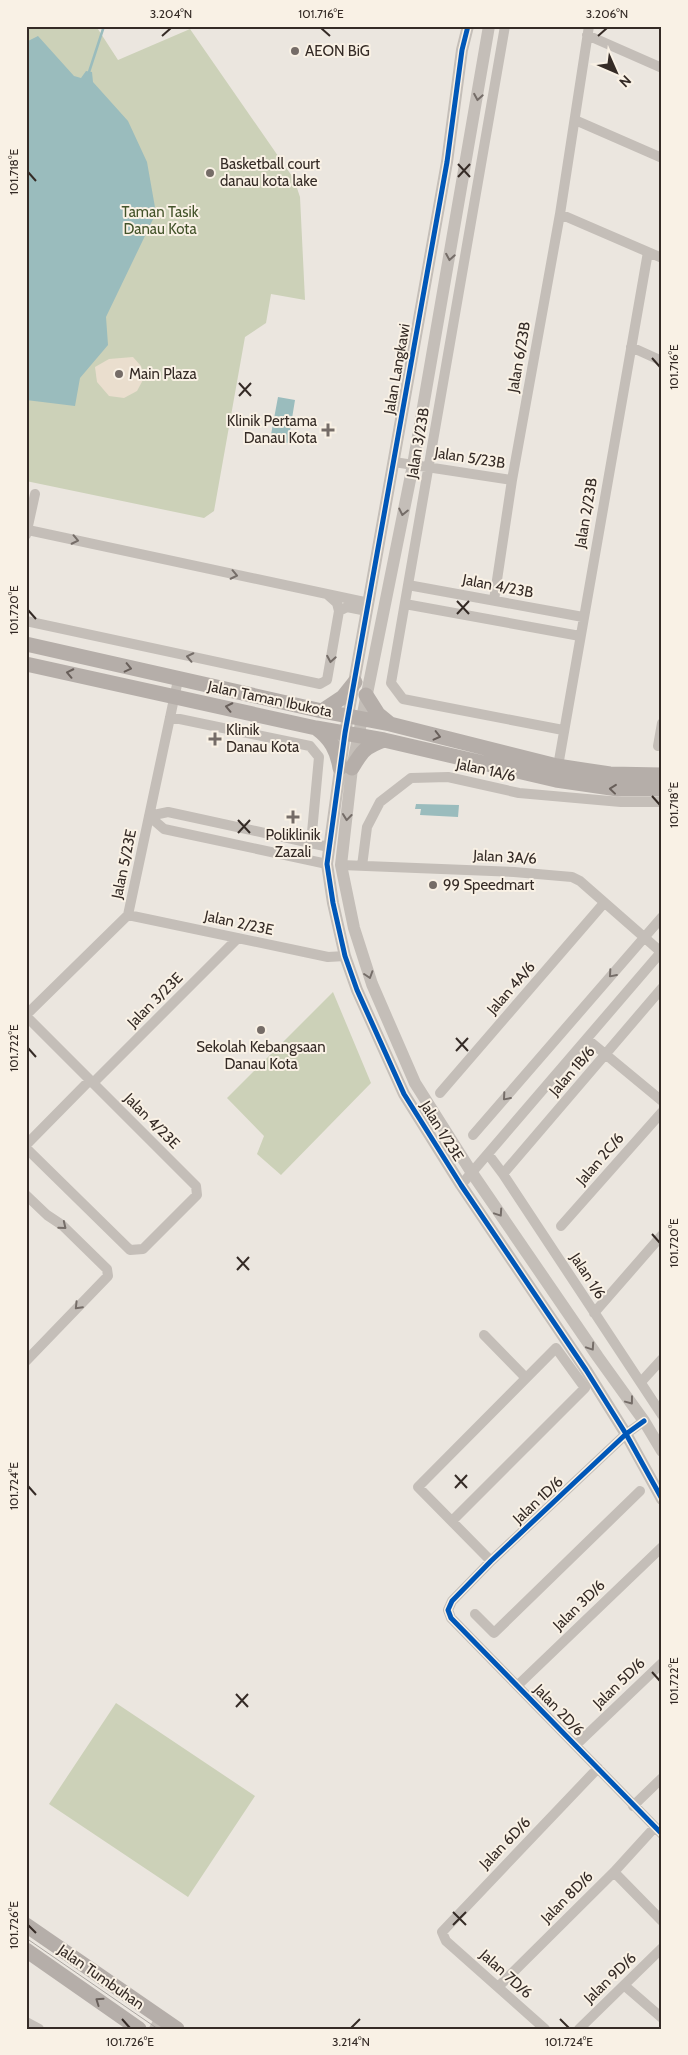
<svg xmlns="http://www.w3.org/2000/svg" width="688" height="2055" viewBox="0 0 688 2055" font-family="Cabin,sans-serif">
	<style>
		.green { fill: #ccd1b8 }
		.plaza { fill: #eadece }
		.water { fill: #9abcbd }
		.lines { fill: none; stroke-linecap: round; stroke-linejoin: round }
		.stream { stroke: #9abcbd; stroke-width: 2.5 }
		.minor { stroke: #c4beb8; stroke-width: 10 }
		.tertiary { stroke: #c4beb8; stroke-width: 12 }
		.secondary { stroke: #b5aea9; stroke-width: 15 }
		.tram { stroke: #aca7a2; stroke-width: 1 }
		.cycleway-casing { stroke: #f9f1e5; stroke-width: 8 }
		.cycleway { stroke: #0057b8; stroke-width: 5 }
		.oneway { stroke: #756d68 }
		.oneway2 { stroke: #685f5a }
		.ticks { fill: none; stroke: #352b26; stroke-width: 2 }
		.poi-dot { fill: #756c67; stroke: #f9f1e5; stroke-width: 2 }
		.labels { text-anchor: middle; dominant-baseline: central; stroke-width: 4; stroke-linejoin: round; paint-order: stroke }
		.poi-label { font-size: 15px; fill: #352b26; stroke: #f9f1e5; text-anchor: start }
		.park-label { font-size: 15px; fill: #43532a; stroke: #f9f1e5 }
		.street-label { font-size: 15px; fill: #352b26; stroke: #f9f1e5 }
		.neatline { fill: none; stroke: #352b26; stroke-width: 2 }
		.ticks-label { font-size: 12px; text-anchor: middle; fill: #352b26 }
	</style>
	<rect width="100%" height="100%" fill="#ebe6df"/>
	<!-- green -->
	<path class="green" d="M26 26H96L118 60 190 29 294 179 300 197 305 300 271 294 266 323 245 337 214 511 204 518 26 481Z
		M333 992 371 1083 281 1175 257 1154 264 1136 227 1098Z
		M116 1703 255 1796 188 1897 49 1804Z"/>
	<!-- plaza -->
	<path class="plaza" d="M133 357 141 366 144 378 137 391 124 398 109 396 97 382 95 367 109 359Z"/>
	<!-- water -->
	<path class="water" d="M38 36 74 76 81 78 86 71 92 72 93 82 128 121 147 162 156 213 106 317 108 345 80 378 75 406 26 400V42Z
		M278 397 295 400 288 443 270 440Z
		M416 804 459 805 458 817 420 815 421 809H415Z"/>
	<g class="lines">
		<!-- stream -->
		<path class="stream" d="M89 72 104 26"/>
		<!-- minor -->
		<path class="minor" d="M505 26 391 683 403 699 563 730
			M587 35 662 68
			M575 120 662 158
			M560 214 662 258
			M631 347 662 361
			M394 462 512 480
			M28 530 369 603
			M26 535 35 494
			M408 585 583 617
			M494 600 512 480 560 214 589 26
			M405 604 580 636
			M339 611 347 607 367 611
			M26 621 320 684 327 680 339 611 337 603 328 595
			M170 717 310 746 319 757 311 843
			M658 746 662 723
			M557 772 648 252
			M149 816 164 829 327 864
			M149 816 168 812 329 847
			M341 865 514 872 572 877 580 881 661 952
			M362 866 367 827 380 802 411 778 448 777 519 793 621 802H662
			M128 915 328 957 345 956
			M26 1015 128 915 178 680
			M26 1016 196 1186 197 1195 143 1249 130 1250 26 1148
			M587 1039 662 1101
			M93 1083 238 938
			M440 1093 604 903
			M473 1135 662 917
			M26 1145 90 1080
			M488 1154 503 1174 662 1415
			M503 1174 662 988
			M461 1185 662 951
			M26 1195 47 1215 62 1225 107 1269 108 1276 26 1361
			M561 1226 662 1112
			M594 1313 662 1235
			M484 1335 526 1378
			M641 1382 662 1359
			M644 1421 626 1434 491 1561 452 1601 448 1610 451 1618 662 1834
			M452 1521 585 1388 556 1348 418 1487 485 1555 491 1561
			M475 1614 494 1633 640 1491
			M518 1685 662 1547
			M576 1745 662 1663
			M633 1806 662 1778
			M614 1872 662 1921
			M625 1986 662 2018
			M498 1987 614 1872 655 1827
			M26 2022 39 2029
			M154 2029 160 2018
			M545 2029 446 1941 442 1932 598 1768
			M579 2029 662 1948"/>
		<!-- tertiary -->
		<path class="tertiary" d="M468 26 462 50 447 162 345 733 327 864 333 903 345 956 357 990 404 1094 461 1185 586 1370 626 1434 662 1499
			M489 26 413 465 352 768 341 865 354 928 372 984 415 1083 472 1173 598 1357 644 1421 662 1451"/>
		<!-- secondary -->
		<path class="secondary" d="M26 644 322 711 390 724 557 766 610 774 662 775
			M26 664 316 728 384 740 556 780 618 789H662
			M366 695 378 714 389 723
			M322 711 343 697 355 682
			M316 728C331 739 337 750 340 768
			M352 768C362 751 365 747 384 740
			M26 1925 177 2029
			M26 1950 139 2029"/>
		<!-- tram -->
		<path class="tram" d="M26 1938 158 2029"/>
		<defs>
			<path id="cycleway" d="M468 26 462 50 447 162 345 733 327 864 333 903 345 956 357 990 404 1094 461 1185 586 1370 626 1434 662 1499
				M644 1421 626 1434 491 1561 452 1601 448 1610 451 1618 662 1834"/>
		</defs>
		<!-- cycleway casing -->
		<use href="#cycleway" class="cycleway-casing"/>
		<!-- cycleway -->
		<use href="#cycleway" class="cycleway"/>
	</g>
	<!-- one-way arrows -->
	<defs><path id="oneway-chevron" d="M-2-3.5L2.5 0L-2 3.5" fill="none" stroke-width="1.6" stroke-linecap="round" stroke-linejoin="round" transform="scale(1.25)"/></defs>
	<g class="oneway">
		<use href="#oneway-chevron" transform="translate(478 97) rotate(100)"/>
		<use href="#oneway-chevron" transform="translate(450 257) rotate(100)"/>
		<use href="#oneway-chevron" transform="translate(403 512) rotate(102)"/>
		<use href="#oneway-chevron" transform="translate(75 540) rotate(12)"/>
		<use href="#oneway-chevron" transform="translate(234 575) rotate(12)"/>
		<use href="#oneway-chevron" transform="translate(190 657) rotate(-168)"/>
		<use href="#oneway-chevron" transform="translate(331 659) rotate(100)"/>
		<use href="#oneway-chevron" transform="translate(347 817) rotate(96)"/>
		<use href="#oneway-chevron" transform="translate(612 974) rotate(131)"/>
		<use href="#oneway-chevron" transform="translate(369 975) rotate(72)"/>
		<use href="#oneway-chevron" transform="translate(506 1097) rotate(131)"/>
		<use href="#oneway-chevron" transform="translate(499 1213) rotate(56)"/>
		<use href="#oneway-chevron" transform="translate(63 1226) rotate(39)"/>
		<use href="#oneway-chevron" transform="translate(78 1306) rotate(134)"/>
		<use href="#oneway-chevron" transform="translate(591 1347) rotate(56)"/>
		<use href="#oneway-chevron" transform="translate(630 1401) rotate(53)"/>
	</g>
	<g class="oneway2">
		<use href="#oneway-chevron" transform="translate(128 668) rotate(13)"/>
		<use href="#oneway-chevron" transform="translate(70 673) rotate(-168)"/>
		<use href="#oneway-chevron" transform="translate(229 707) rotate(-168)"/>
		<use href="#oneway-chevron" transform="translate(437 736) rotate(14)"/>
		<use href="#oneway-chevron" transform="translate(613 789) rotate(-174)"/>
		<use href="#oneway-chevron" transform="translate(99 2001) rotate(-145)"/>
	</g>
	<!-- ticks -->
	<path class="ticks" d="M321 28 330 36M162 36 171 28M598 36 607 28M458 164 470 177M28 172 36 181M458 177 470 164M652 358 660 367M239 383 251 396M239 396 251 383M457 601 469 614M28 610 36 619M457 614 469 601M652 796 660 805M238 820 250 833M238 833 250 820M456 1038 468 1051M28 1048 36 1057M456 1051 468 1038M652 1234 660 1243M237 1257 249 1270M237 1270 249 1257M455 1475 467 1488M28 1486 36 1495M455 1488 467 1475M652 1672 660 1681M236 1694 248 1707M236 1707 248 1694M453 1912 466 1925M28 1925 36 1933M453 1925 466 1912M122 2019 130 2028M560 2019 569 2028M351 2028 360 2019"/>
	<!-- markers -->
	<g class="poi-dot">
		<circle cx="295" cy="51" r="5"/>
		<circle cx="210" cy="173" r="5"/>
		<circle cx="119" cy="374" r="5"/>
		<path d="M325.5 422.5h5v5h5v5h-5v5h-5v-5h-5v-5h5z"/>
		<path d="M212.5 731.5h5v5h5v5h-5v5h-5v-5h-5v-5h5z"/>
		<path d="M290.5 809.5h5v5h5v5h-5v5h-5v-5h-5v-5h5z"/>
		<circle cx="433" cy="885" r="5"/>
		<circle cx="261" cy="1030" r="5"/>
	</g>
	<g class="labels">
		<!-- poi labels -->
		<g class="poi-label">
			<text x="305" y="51">AEON BiG</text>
			<text x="220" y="164">Basketball court<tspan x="220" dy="17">danau kota lake</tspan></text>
			<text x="129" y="374">Main Plaza</text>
			<text x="317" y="421" text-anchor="end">Klinik Pertama<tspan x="317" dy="17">Danau Kota</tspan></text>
			<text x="226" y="730">Klinik<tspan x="226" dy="17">Danau Kota</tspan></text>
			<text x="293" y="835" text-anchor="middle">Poliklinik<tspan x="293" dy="17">Zazali</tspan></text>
			<text x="443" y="885">99 Speedmart</text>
			<text x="261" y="1047" text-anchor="middle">Sekolah Kebangsaan<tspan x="261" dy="17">Danau Kota</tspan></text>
		</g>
		<!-- park labels -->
		<g class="park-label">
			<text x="160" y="212">Taman Tasik<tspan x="160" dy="17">Danau Kota</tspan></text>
		</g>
		<!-- street labels -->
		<g class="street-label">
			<text transform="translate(519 357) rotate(-80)">Jalan 6/23B</text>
			<text transform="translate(397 369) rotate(-80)">Jalan Langkawi</text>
			<text transform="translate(418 443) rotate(-80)">Jalan 3/23B</text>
			<text transform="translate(470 458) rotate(9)">Jalan 5/23B</text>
			<text transform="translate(586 513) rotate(-80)">Jalan 2/23B</text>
			<text transform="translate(498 586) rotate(11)">Jalan 4/23B</text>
			<text transform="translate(270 699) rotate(12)">Jalan Taman Ibukota</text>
			<text transform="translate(486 770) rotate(12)">Jalan 1A/6</text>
			<text transform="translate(505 857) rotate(3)">Jalan 3A/6</text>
			<text transform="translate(124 864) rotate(-78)">Jalan 5/23E</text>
			<text transform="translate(239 923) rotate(12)">Jalan 2/23E</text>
			<text transform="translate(511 988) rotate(-49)">Jalan 4A/6</text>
			<text transform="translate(155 1000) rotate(-45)">Jalan 3/23E</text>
			<text transform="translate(572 1071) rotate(-49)">Jalan 1B/6</text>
			<text transform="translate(152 1121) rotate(45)">Jalan 4/23E</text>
			<text transform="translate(442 1131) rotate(58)">Jalan 1/23E</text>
			<text transform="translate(600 1159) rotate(-49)">Jalan 2C/6</text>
			<text transform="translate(588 1276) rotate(57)">Jalan 1/6</text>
			<text transform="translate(538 1500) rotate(-43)">Jalan 1D/6</text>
			<text transform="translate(579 1605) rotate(-44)">Jalan 3D/6</text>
			<text transform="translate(619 1683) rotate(-44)">Jalan 5D/6</text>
			<text transform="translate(559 1710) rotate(46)">Jalan 2D/6</text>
			<text transform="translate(505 1843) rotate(-46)">Jalan 6D/6</text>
			<text transform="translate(567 1897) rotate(-45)">Jalan 8D/6</text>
			<text transform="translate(506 1974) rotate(42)">Jalan 7D/6</text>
			<text transform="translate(101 1977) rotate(35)">Jalan Tumbuhan</text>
			<text transform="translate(610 1978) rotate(-44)">Jalan 9D/6</text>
		</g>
	</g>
	<!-- border -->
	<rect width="688" height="2055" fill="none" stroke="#f9f1e5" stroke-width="55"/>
	<!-- north arrow -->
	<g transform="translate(616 72) rotate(135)" stroke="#f9f1e5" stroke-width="4" paint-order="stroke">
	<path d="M0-4L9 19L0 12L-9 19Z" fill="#352b26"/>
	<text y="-8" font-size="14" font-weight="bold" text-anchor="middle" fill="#352b26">N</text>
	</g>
	<rect x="28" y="28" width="632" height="2000" class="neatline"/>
	<g class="ticks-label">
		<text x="171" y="18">3.204°N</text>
		<text x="321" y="18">101.716°E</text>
		<text x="607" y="18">3.206°N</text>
		<text transform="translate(14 172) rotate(-90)" y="4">101.718°E</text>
		<text transform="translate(674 367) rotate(-90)" y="4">101.716°E</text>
		<text transform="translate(14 610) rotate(-90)" y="4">101.720°E</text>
		<text transform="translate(674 805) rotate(-90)" y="4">101.718°E</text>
		<text transform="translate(14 1048) rotate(-90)" y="4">101.722°E</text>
		<text transform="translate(674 1243) rotate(-90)" y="4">101.720°E</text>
		<text transform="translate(14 1486) rotate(-90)" y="4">101.724°E</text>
		<text transform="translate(674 1681) rotate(-90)" y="4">101.722°E</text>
		<text transform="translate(14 1925) rotate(-90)" y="4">101.726°E</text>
		<text x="130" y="2046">101.726°E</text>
		<text x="351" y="2046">3.214°N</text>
		<text x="569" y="2046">101.724°E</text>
	</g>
</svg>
